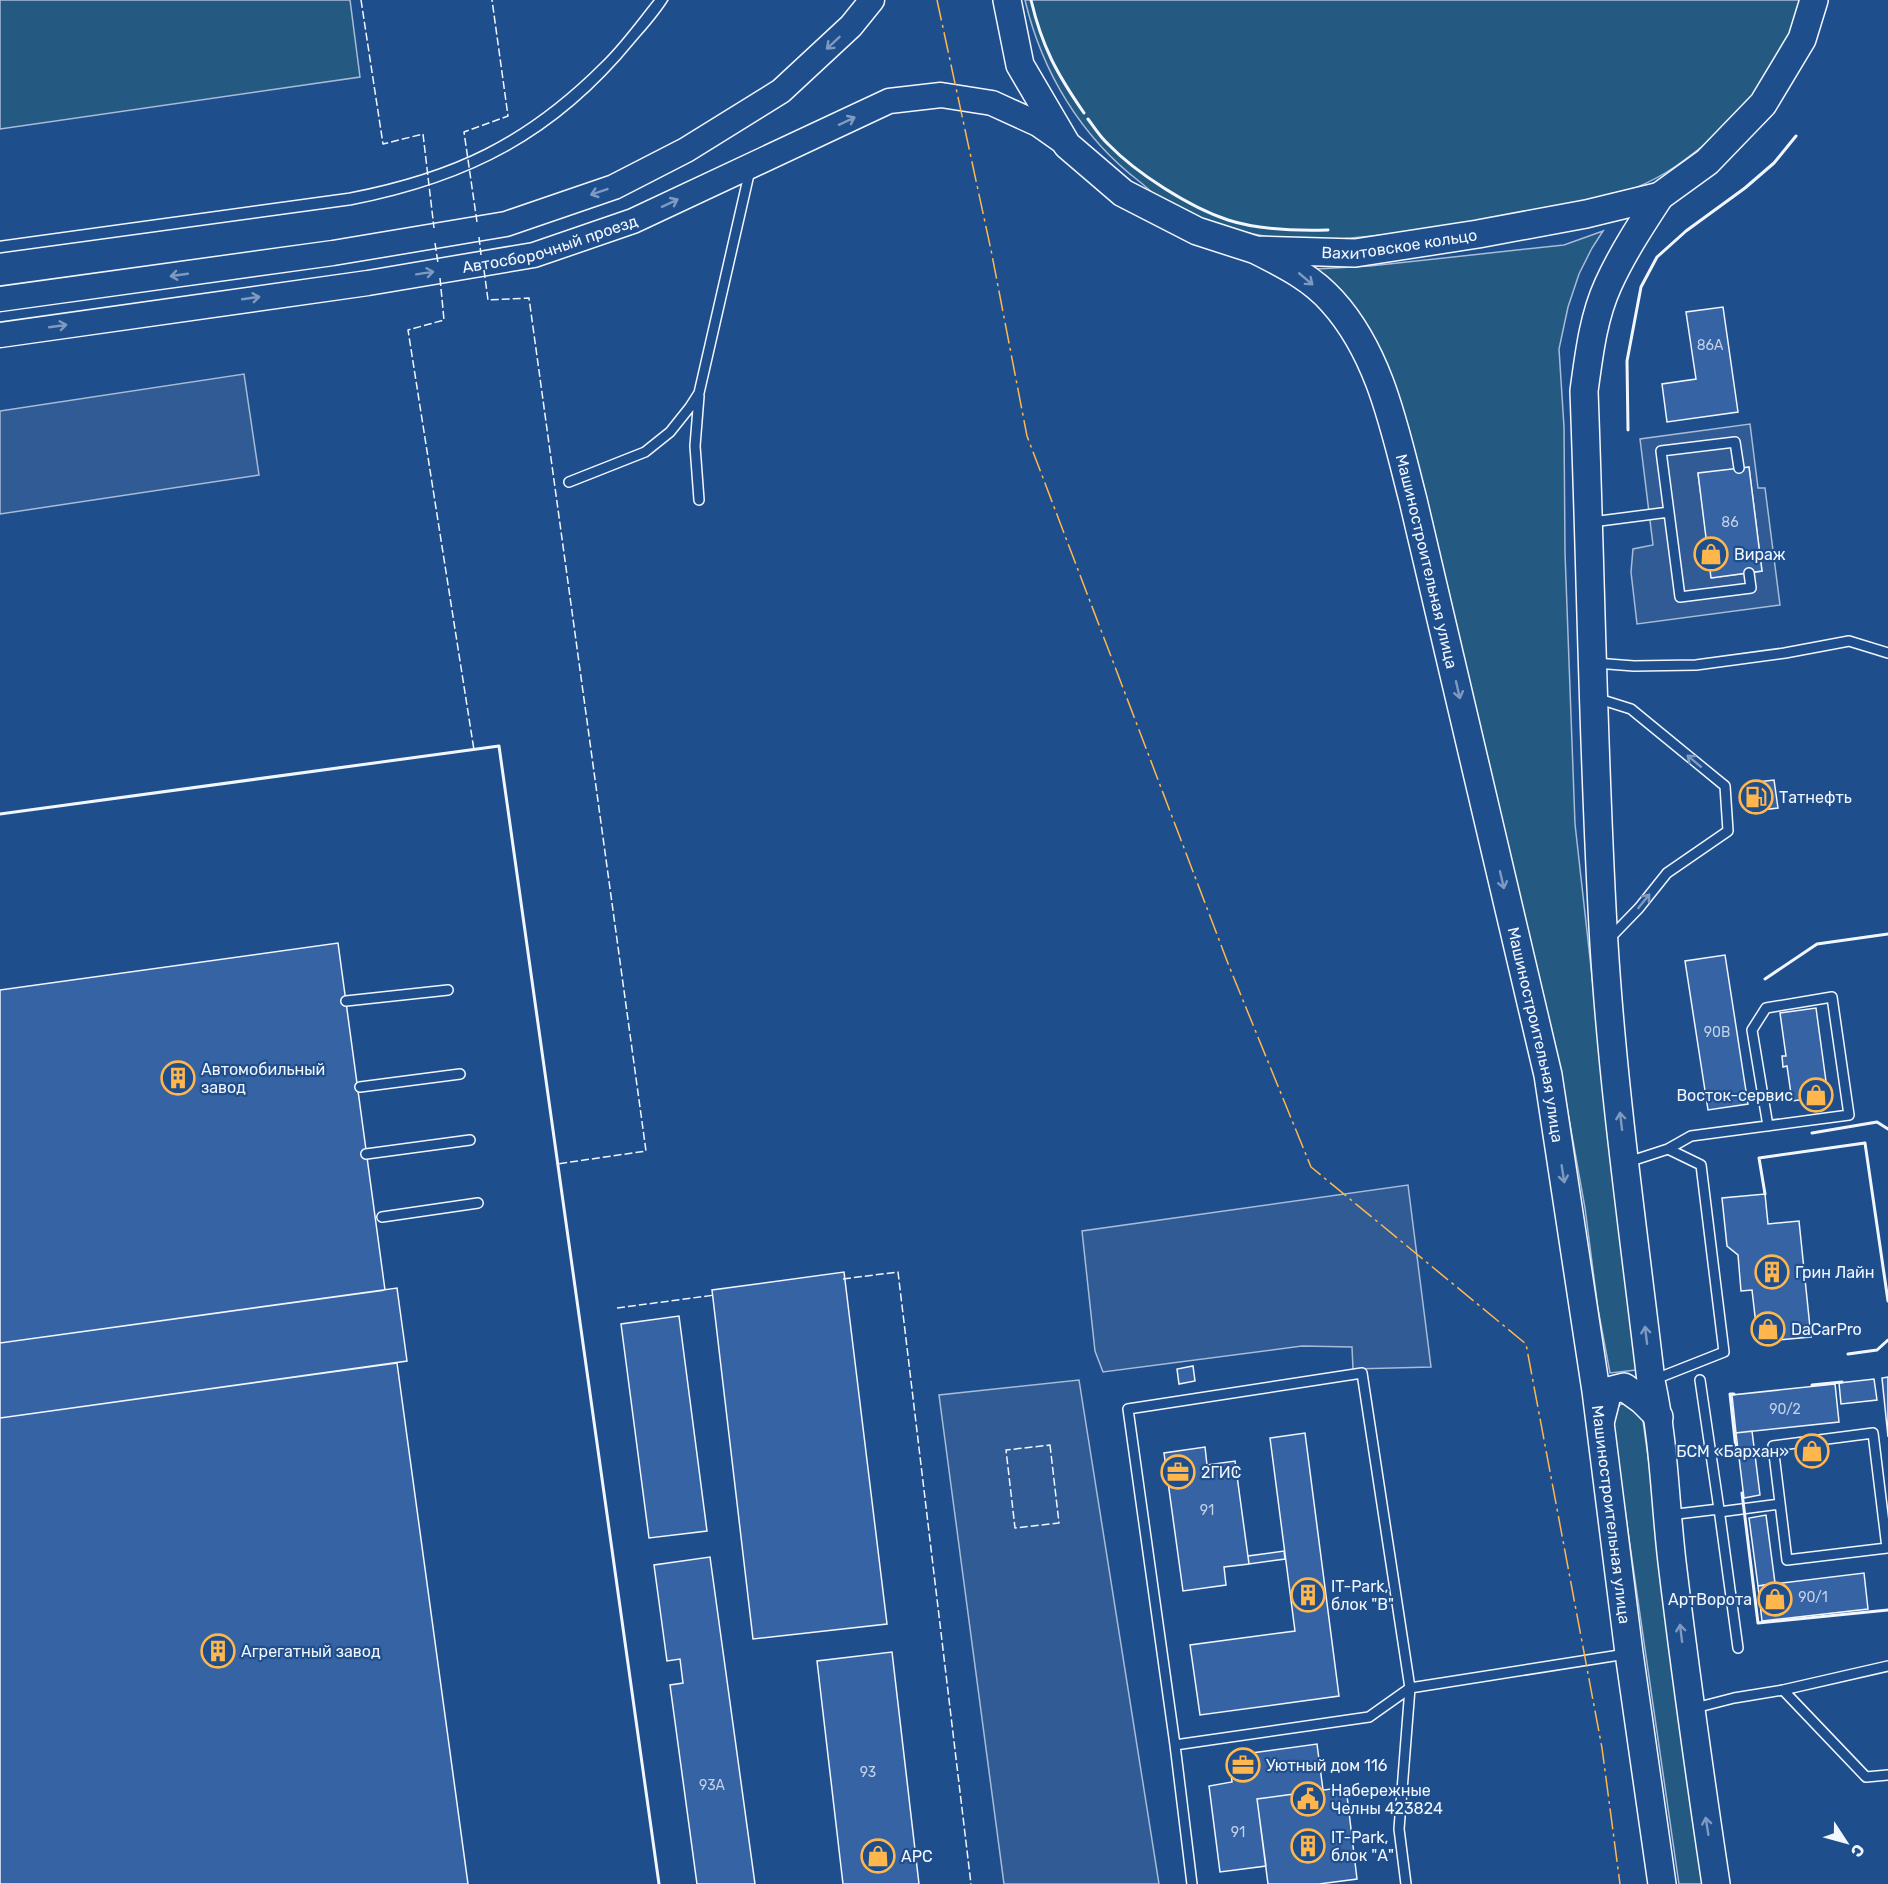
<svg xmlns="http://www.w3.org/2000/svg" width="1888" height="1884" viewBox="0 0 1888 1884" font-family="Rubik,sans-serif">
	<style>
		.green { fill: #245a82; stroke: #a8bbd7; stroke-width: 1.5 }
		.parking { fill: #305b95; stroke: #a8bbd7; stroke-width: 1.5; fill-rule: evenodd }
		.building { fill: #3563a3; stroke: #f2f6ff; stroke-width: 1.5 }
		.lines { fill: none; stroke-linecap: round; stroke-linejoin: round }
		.lane-casing { stroke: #f2f6ff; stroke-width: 12 }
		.secondary-casing { stroke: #f2f6ff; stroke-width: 27 }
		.primary-casing { stroke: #f2f6ff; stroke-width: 30 }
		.lane { stroke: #1f4e8c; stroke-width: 9 }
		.secondary { stroke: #1f4e8c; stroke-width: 24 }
		.primary { stroke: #1f4e8c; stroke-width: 27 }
		.tram { stroke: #f2f6ff; stroke-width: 1.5 }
		.fence { stroke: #f2f6ff; stroke-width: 1.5; stroke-dasharray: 8 3; stroke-linecap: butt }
		.wall { stroke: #f2f6ff; stroke-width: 3 }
		.power { stroke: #ffb74d; stroke-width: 1.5; stroke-dasharray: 21 4.5 3 4.5; stroke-linecap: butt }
		.oneway { stroke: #7e9ac0 }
		.labels { text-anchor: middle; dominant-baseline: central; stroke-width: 4.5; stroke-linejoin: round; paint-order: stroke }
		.number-label { font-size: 14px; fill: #c3d1e8 }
		.street-label { font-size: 16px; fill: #f2f6ff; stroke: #1f4e8c }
		.poi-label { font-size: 16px; fill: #f2f6ff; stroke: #1f4e8c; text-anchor: start }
	</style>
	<rect width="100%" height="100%" fill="#1f4e8c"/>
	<!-- green -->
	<path class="green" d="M0 0H350L360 77 0 129Z
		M1025 0H1804C1791 30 1780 63 1759 89 1739 116 1711 141 1683 161 1626 204 1558 208 1490 220 1444 228 1398 234 1351 238 1335 239 1318 243 1301 241 1258 238 1207 224 1167 204 1158 199 1149 189 1140 182 1081 137 1042 72 1025 0Z
		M1603 231 1592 248 1579 274 1568 307 1559 349 1564 427 1565 553 1575 824 1636 1370 1610 1373 1598 1309 1585 1208 1561 1074 1416 462 1316 269 1370 266 1564 245Z
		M1621 1404 1632 1405 1642 1414 1708 1884H1679L1611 1414Z"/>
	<!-- parking -->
	<path class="parking" d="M244 374 259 475 0 514V411Z
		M1750 424 1758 488H1765L1780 605 1637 624 1631 572 1633 549 1653 545 1640 439ZM1749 467 1762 571 1712 578 1698 474Z
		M1408 1185 1431 1367 1353 1369 1352 1347 1302 1346 1103 1372 1095 1351 1082 1231Z
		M1079 1380 1159 1884H1004L939 1395Z"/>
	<!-- building -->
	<path class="building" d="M1723 307 1738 412 1667 422 1662 384 1696 379 1686 312Z
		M1749 467 1762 571 1711 578 1698 473Z
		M1774 780 1778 808 1753 811 1749 783Z
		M338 943 385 1290 0 1343V990Z
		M1725 955 1748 1104 1708 1110 1685 961Z
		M1816 1008 1828 1096 1792 1101 1787 1066 1783 1067 1782 1056H1786L1780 1013Z
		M1765 1194 1768 1224 1799 1221 1811 1337 1758 1342 1752 1290 1741 1291 1738 1255 1727 1246 1722 1198Z
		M844 1272 887 1624 753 1639 712 1290Z
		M397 1288 407 1361 0 1418V1343Z
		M679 1316 707 1531 649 1538 621 1324Z
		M397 1363 468 1884H0V1418Z
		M1193 1366 1195 1381 1179 1384 1177 1369Z
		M1888 1377V1437L1882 1378Z
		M1874 1379 1877 1400 1841 1404 1839 1383Z
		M1835 1384 1839 1422 1736 1433 1732 1395Z
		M1752 1431 1760 1495 1744 1498 1736 1433Z
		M1305 1433 1339 1696 1200 1715 1190 1645 1295 1631 1270 1438Z
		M1205 1447 1207 1465 1235 1461 1249 1564 1224 1567 1226 1585 1183 1591 1164 1453Z
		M1766 1515 1775 1583 1758 1586 1749 1518Z
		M1284 1551 1285 1559 1249 1564 1248 1556Z
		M710 1557 755 1884H697L670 1685 683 1683 680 1659 667 1661 654 1565Z
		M1864 1573 1868 1609 1762 1621 1758 1586Z
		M892 1652 919 1884H843L817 1661Z
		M1317 1744 1323 1790 1257 1799 1266 1866 1220 1872 1209 1786 1232 1782 1229 1756Z
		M1346 1787 1357 1879 1319 1884H1268L1257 1799Z"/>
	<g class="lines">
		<defs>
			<path id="lane" d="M699 396 695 446 699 500
				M1739 468 1735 442 1661 451 1680 597 1751 588 1749 573
				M569 482 645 452 670 432 690 407 699 393 750 170
				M1592 522 1669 512
				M1595 663 1634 666 1696 665 1785 653 1849 641 1888 653
				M1596 698 1631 709 1725 786 1728 831 1667 873 1639 908 1608 940
				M346 1001 448 990
				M360 1087 460 1074
				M1668 1149 1691 1136 1849 1115 1832 997 1766 1008 1752 1030 1768 1126
				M366 1154 470 1140
				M1628 1162 1668 1149 1701 1165 1724 1352 1653 1380
				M382 1217 478 1203
				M1700 1380 1719 1509
				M1873 1433 1887 1548 1787 1560 1773 1446Z
				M1719 1512 1780 1504
				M1669 1515 1719 1509 1738 1648
				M1783 1690 1866 1777 1888 1775
				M1695 1708 1734 1698 1783 1690 1888 1666
				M1175 1745 1369 1717 1410 1688 1626 1654
				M1192 1884 1175 1745 1128 1409 1362 1373 1410 1688 1399 1829 1406 1884"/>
			<g id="secondary">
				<path d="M0 299 333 253 506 224 614 187 686 150 781 91 851 26 872 0"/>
				<path id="s1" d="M0 335 368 283 534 255 633 221 889 101 941 95 992 103 1038 124 1065 143"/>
			</g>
			<g id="primary">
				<path id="s2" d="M1007 0 1020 65 1067 145 1123 193 1197 231 1256 250 1355 253 1478 234 1586 214 1660 196 1707 162 1763 104 1802 39 1814 0"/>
				<path d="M1660 196C1641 225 1622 254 1608 285 1593 318 1589 355 1584 391 1591 575 1593 760 1604 944 1613 1090 1634 1236 1651 1381 1664 1440 1665 1502 1672 1562 1685 1670 1700 1777 1716 1884"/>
				<path id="s3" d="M1256 250C1283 264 1311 277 1332 301 1381 355 1395 431 1413 500L1548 1075 1596 1391 1629 1653 1662 1884"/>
				<path d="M1601 1419 1608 1391 1624 1387 1642 1400 1659 1417"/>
			</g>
		</defs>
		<!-- lane casing -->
		<use href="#lane" class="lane-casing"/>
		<!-- secondary casing -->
		<use href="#secondary" class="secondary-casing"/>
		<!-- primary casing -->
		<use href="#primary" class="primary-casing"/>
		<!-- lane -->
		<use href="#lane" class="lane"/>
		<!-- secondary -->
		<use href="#secondary" class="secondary"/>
		<!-- primary -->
		<use href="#primary" class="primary"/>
		<!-- tram -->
		<path class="tram" d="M0 241 349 193C453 173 525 139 601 63 621 44 637 21 654 0
			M0 253 351 205C470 182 557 137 634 43 646 29 659 15 668 0"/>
		<!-- fence -->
		<path class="fence" d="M361 0 383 144 423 134 434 228
			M477 222 464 132 508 116 492 0
			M479 237 481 255
			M435 243 438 263
			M484 270 488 300 529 298 646 1151 557 1164
			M440 278 444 320 408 330 474 750
			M843 1279 898 1272 971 1884
			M617 1308 715 1295
			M1050 1445 1059 1523 1015 1528 1006 1450Z"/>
		<!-- wall -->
		<path class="wall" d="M1031 0C1042 47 1057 74 1084 113
			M1088 119C1094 127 1100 137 1108 144 1136 173 1189 207 1228 220 1259 230 1295 231 1328 230
			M1628 430 1627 361 1641 287 1657 257 1686 231 1745 188 1774 163 1796 136
			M0 814 499 746 659 1884
			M1765 979 1817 944 1888 934
			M1812 1133 1877 1122 1888 1129
			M1765 1194 1759 1158 1865 1143 1888 1301
			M1848 1354 1877 1350 1888 1340
			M1812 1385 1842 1382
			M1734 1394H1730L1736 1449
			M1742 1493 1758 1623 1888 1610"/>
		<!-- power -->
		<path class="power" d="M937 0 991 250 1027 436 1229 966 1311 1167 1526 1344 1602 1748 1620 1884"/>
	</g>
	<!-- one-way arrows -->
	<defs><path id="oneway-shaft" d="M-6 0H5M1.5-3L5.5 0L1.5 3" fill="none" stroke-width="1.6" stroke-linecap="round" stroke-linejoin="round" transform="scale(1.5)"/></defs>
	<g class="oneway">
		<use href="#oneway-shaft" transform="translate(833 43) rotate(137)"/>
		<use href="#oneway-shaft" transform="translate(847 121) rotate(-25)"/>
		<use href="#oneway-shaft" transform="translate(599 192) rotate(161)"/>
		<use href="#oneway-shaft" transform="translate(670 203) rotate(-25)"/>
		<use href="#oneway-shaft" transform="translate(425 273) rotate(-9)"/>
		<use href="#oneway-shaft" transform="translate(179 275) rotate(172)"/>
		<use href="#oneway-shaft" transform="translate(1306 279) rotate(40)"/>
		<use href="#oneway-shaft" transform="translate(251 298) rotate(-8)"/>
		<use href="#oneway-shaft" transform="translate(58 326) rotate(-8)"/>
		<use href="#oneway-shaft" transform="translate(1458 690) rotate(77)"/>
		<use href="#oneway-shaft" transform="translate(1694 761) rotate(-140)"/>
		<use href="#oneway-shaft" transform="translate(1502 880) rotate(77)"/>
		<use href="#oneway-shaft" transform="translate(1644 901) rotate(-51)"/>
		<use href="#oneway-shaft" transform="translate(1621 1121) rotate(-97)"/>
		<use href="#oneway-shaft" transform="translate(1563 1174) rotate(81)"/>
		<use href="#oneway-shaft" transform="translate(1646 1335) rotate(-97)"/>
		<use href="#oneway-shaft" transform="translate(1681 1633) rotate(-97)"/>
		<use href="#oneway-shaft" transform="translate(1707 1826) rotate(-99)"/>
	</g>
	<!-- icons -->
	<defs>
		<symbol id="shop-ring" viewBox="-11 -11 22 22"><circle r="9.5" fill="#1f4e8c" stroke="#ffb74d" stroke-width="1.5"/><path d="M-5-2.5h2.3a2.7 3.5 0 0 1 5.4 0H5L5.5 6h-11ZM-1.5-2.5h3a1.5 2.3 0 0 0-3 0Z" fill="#ffb74d"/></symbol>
		<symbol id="fuel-ring" viewBox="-11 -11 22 22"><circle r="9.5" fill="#1f4e8c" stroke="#ffb74d" stroke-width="1.5"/><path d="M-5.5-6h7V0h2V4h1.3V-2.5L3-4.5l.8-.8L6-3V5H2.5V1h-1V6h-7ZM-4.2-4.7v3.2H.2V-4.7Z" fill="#ffb74d"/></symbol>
		<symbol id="building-ring" viewBox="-11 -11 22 22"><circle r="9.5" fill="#1f4e8c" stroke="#ffb74d" stroke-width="1.5"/><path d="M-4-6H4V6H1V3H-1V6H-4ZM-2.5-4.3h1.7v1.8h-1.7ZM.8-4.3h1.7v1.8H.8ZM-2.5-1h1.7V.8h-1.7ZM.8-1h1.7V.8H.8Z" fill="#ffb74d"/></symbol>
		<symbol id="office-ring" viewBox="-11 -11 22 22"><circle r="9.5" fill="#1f4e8c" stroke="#ffb74d" stroke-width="1.5"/><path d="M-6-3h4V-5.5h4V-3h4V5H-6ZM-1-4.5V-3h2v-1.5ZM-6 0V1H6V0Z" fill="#ffb74d"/></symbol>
		<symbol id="civic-ring" viewBox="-11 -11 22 22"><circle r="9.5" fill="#1f4e8c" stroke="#ffb74d" stroke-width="1.5"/><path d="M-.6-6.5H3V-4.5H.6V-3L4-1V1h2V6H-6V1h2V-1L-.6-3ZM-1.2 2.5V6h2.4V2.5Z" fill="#ffb74d"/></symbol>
	</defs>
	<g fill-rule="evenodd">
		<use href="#shop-ring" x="1692" y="535" width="38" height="38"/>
		<use href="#fuel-ring" x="1737" y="778" width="38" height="38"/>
		<use href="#building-ring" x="159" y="1059" width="38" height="38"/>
		<use href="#shop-ring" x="1797" y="1076" width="38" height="38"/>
		<use href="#building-ring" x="1753" y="1253" width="38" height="38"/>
		<use href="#shop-ring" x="1749" y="1310" width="38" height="38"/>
		<use href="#shop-ring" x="1793" y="1432" width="38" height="38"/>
		<use href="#office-ring" x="1159" y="1453" width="38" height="38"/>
		<use href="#building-ring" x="1289" y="1576" width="38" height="38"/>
		<use href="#shop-ring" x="1756" y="1580" width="38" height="38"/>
		<use href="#building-ring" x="199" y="1632" width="38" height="38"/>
		<use href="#office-ring" x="1224" y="1746" width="38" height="38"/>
		<use href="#civic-ring" x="1289" y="1780" width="38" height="38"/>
		<use href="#building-ring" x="1289" y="1827" width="38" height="38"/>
		<use href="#shop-ring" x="859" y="1837" width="38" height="38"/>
	</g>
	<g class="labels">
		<!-- number labels -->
		<g class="number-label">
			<text x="1710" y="345">86А</text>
			<text x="1730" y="522">86</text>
			<text x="1717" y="1032">90В</text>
			<text x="1785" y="1409">90/2</text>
			<text x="1207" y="1510">91</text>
			<text x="1813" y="1597">90/1</text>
			<text x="868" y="1772">93</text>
			<text x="712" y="1785">93А</text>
			<text x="1238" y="1832">91</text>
		</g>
		<!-- street labels -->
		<g class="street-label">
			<text stroke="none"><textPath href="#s1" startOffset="558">Автосборочный проезд</textPath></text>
			<text stroke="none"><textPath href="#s2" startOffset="522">Вахитовское кольцо</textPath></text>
			<text stroke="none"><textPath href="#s3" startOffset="372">Машиностроительная улица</textPath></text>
			<text stroke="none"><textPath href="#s3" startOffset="858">Машиностроительная улица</textPath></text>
			<text stroke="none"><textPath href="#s3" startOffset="1344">Машиностроительная улица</textPath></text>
		</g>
		<!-- poi labels -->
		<g class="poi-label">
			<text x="1734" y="554">Вираж</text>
			<text x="1779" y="797">Татнефть</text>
			<text x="201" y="1069">Автомобильный<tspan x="201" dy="18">завод</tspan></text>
			<text x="1793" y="1095" text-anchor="end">Восток-сервис</text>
			<text x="1795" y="1272">Грин Лайн</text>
			<text x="1791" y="1329">DaCarPro</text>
			<text x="1789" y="1451" text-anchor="end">БСМ «Бархан»</text>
			<text x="1201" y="1472">2ГИС</text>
			<text x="1331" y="1586">IT-Park,<tspan x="1331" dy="18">блок "В"</tspan></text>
			<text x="1752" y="1599" text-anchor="end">АртВорота</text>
			<text x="241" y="1651">Агрегатный завод</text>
			<text x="1266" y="1765">Уютный дом 116</text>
			<text x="1331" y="1790">Набережные<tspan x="1331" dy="18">Челны 423824</tspan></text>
			<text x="1331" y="1837">IT-Park,<tspan x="1331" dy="18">блок "А"</tspan></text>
			<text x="901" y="1856">АРС</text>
		</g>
	</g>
	<!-- north arrow -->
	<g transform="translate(1846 1842) rotate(126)" stroke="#1f4e8c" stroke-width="4.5" paint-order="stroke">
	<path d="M0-4.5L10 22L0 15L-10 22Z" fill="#f2f6ff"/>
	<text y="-9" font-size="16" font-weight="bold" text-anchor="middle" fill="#f2f6ff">С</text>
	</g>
</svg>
